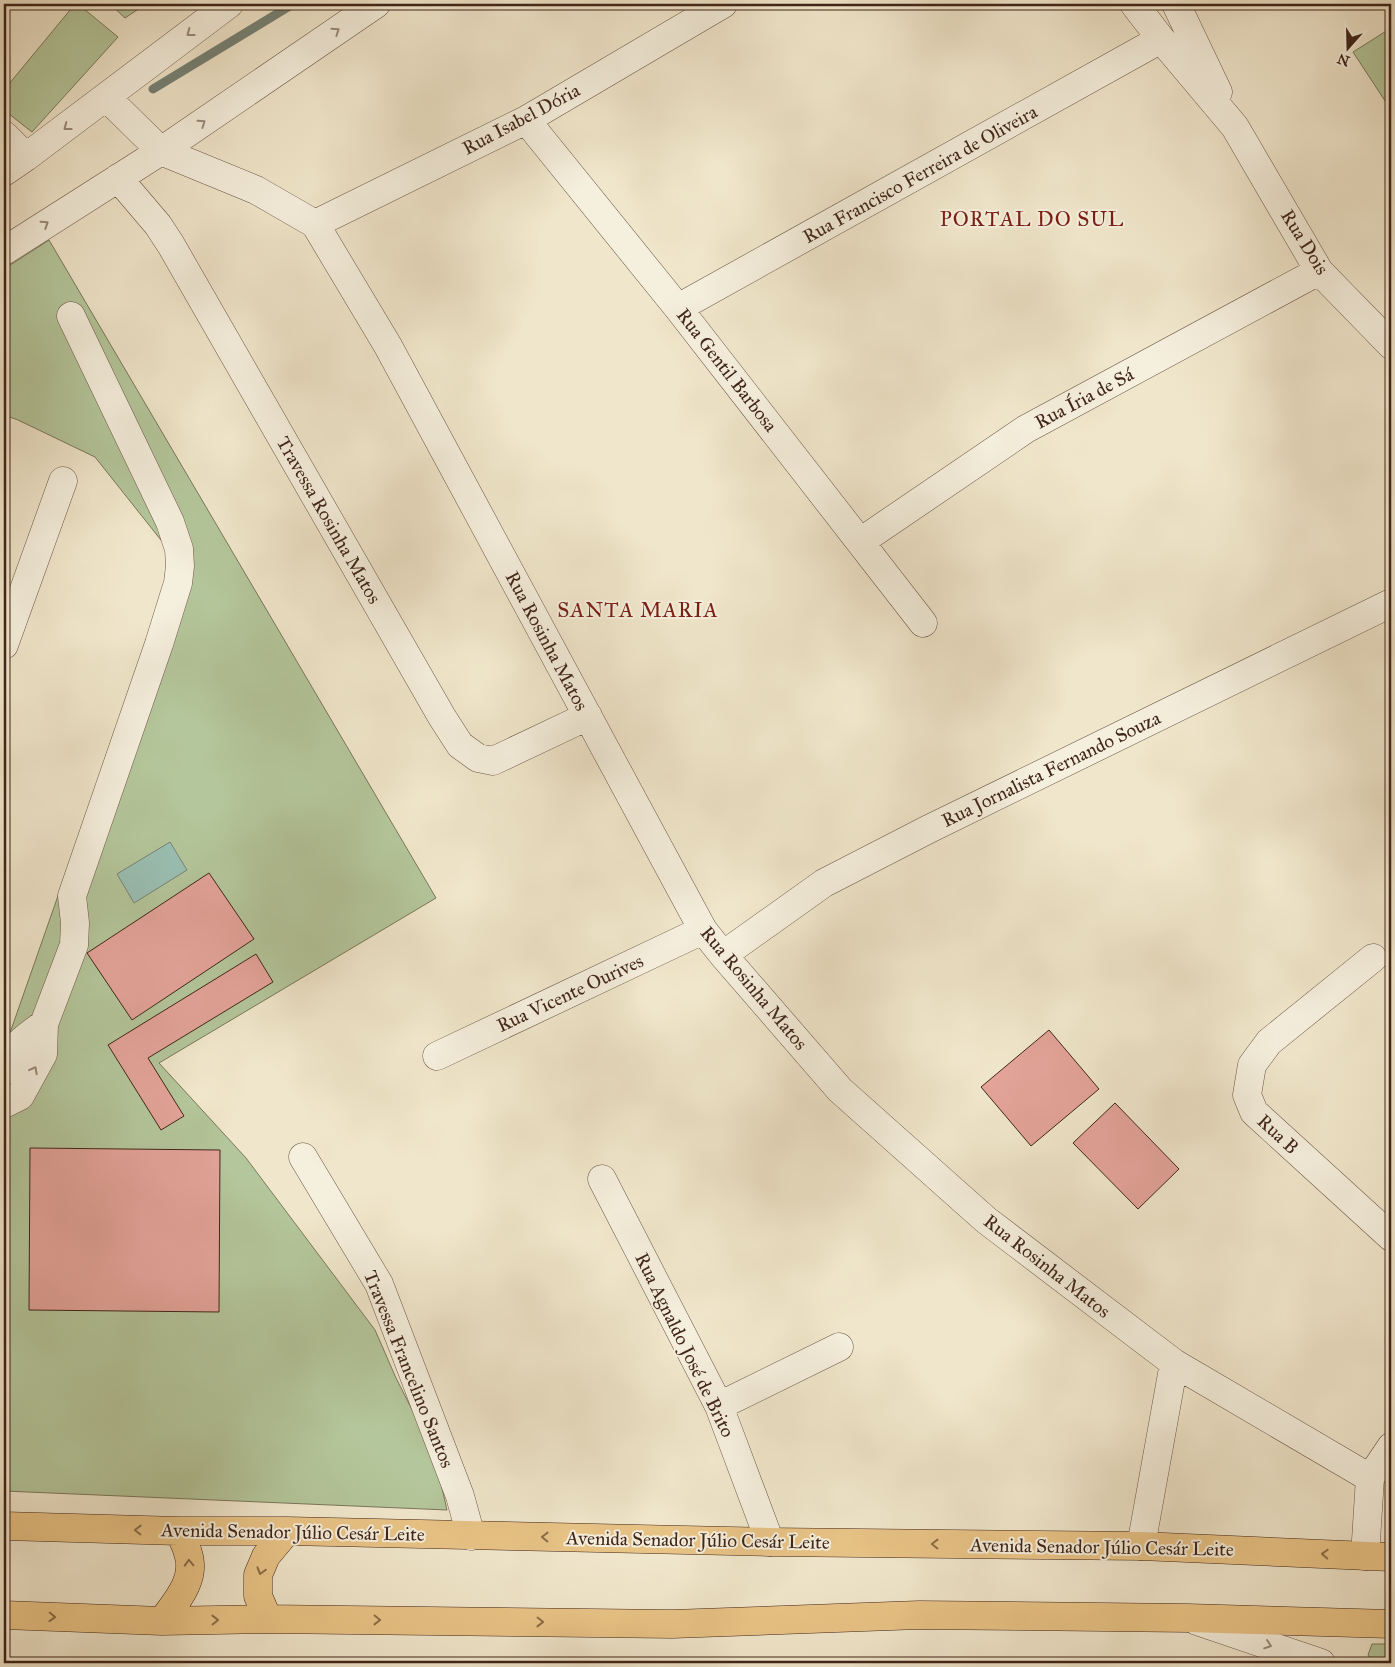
<svg xmlns="http://www.w3.org/2000/svg" width="1395" height="1667" viewBox="0 0 1395 1667" font-family="'IM FELL Great Primer',serif">
	<style>
		.green { fill: #b4c69b; stroke: #7a765a }
		.water { fill: #9ac0b4; stroke: #768276 }
		.lines { fill: none; stroke-linecap: round; stroke-linejoin: round }
		.stream { stroke: #768276; stroke-width: 9 }
		.building { fill: #e3a399; stroke: #402519 }
		.minor-casing { stroke: #6c5546; stroke-width: 29 }
		.major-casing { stroke: #402519; stroke-width: 29 }
		.minor { stroke: #f5efdd; stroke-width: 28 }
		.major { stroke: #e8c386; stroke-width: 28 }
		.oneway { stroke: #9a8a7b }
		.oneway2 { stroke: #8c6c4a }
		.labels { text-anchor: middle; dominant-baseline: central; stroke-width: 4; stroke-linejoin: round; paint-order: stroke }
		.street-label { font-size: 19px; fill: #402519; stroke: #f5efdd }
		.quarter-label { font-size: 21px; letter-spacing: 1px; fill: #7a1f14; stroke: #f5efdd }
	</style>
	<rect width="100%" height="100%" fill="#f0e6cb"/>
	<filter id="stains"><feTurbulence type="fractalNoise" baseFrequency=".004" numOctaves="4"/><feColorMatrix values="0 0 0 0 .2 0 0 0 0 .09 0 0 0 0 .02 0 0 0 .5 -.17"/></filter>
	<radialGradient id="worn" r=".72"><stop offset=".6" stop-color="#630" stop-opacity="0"/><stop offset="1" stop-color="#630" stop-opacity=".3"/></radialGradient>
	<!-- green -->
	<path class="green" d="M75 4H78L118 37 32 132 4 110V90Z
		M110 4H146L125 18Z
		M1391 28V110L1353 52Z
		M49 240 436 898 159 1063 246 1158 375 1330 396 1378 434 1453 447 1510 4 1491V1050L176 559 95 457 18 420 4 415V269Z
		M1372 1644H1391V1663H1374L1368 1655Z"/>
	<!-- water -->
	<path class="water" d="M170 842 187 870 134 903 117 874Z"/>
	<g class="lines">
		<!-- stream -->
		<path class="stream" d="M153 89 293 4"/>
	</g>
	<!-- building -->
	<path class="building" d="M209 873 254 939 132 1020 87 953Z
		M256 954 273 982 148 1058 184 1116 161 1130 108 1045Z
		M1049 1030 1099 1089 1031 1146 981 1087Z
		M1115 1103 1179 1169 1138 1209 1073 1143Z
		M30 1148 220 1150 219 1312 29 1310Z"/>
	<g class="lines">
		<defs>
			<path id="minor" d="M1134 4 1161 39 1235 127 1319 271 1391 345
				M1176 4 1218 92
				M106 97 161 151 256 190 315 224 388 346 703 930 723 955 840 1090 986 1220 1174 1363 1370 1478
				M526 120 678 308 923 623
				M4 135 26 157
				M4 172 26 157 229 4
				M118 178 158 225 171 245 442 717 460 745 478 758 493 761 588 716
				M315 224 526 120 723 4
				M4 251 161 151 376 4
				M678 308 1161 39
				M860 542 1026 429 1319 271
				M4 645 63 481
				M723 955 824 883 929 829 1391 603
				M1373 958 1269 1042 1252 1065 1247 1095 1254 1112 1391 1237
				M437 1056 703 930
				M4 1071C14 1045 21 1040 44 1024
				M4 1104 20 1096 43 1054 44 1024 74 945 75 923 72 896 159 644 178 583 180 566 179 549 170 522 71 316
				M303 1157 379 1284 460 1496 471 1536
				M602 1179 719 1406 770 1542
				M719 1406 839 1347
				M1141 1546 1174 1363
				M1365 1556 1370 1478 1391 1447
				M1197 1621 1321 1663"/>
			<path id="major" d="M4 1526 179 1531H287L770 1542 1141 1546 1391 1557
				M4 1615 162 1621 268 1619 672 1624 919 1615 1188 1618 1391 1624
				M268 1619 258 1596V1575L266 1556 287 1531
				M162 1621C176 1602 197 1579 188 1553 186 1545 182 1538 179 1531"/>
		</defs>
		<!-- minor casing -->
		<use href="#minor" class="minor-casing"/>
		<!-- major casing -->
		<use href="#major" class="major-casing"/>
		<!-- minor -->
		<use href="#minor" class="minor"/>
		<!-- major -->
		<use href="#major" class="major"/>
	</g>
	<!-- one-way arrows -->
	<defs><path id="oneway-chevron" d="M-2-3.5L2.5 0L-2 3.5" fill="none" stroke-width="1.6" stroke-linecap="round" stroke-linejoin="round" transform="scale(1.25)"/></defs>
	<g class="oneway">
		<use href="#oneway-chevron" transform="translate(336 31) rotate(-34)"/>
		<use href="#oneway-chevron" transform="translate(190 33) rotate(143)"/>
		<use href="#oneway-chevron" transform="translate(202 123) rotate(-34)"/>
		<use href="#oneway-chevron" transform="translate(67 127) rotate(143)"/>
		<use href="#oneway-chevron" transform="translate(45 224) rotate(-33)"/>
		<use href="#oneway-chevron" transform="translate(34 1070) rotate(-62)"/>
		<use href="#oneway-chevron" transform="translate(1268 1645) rotate(19)"/>
	</g>
	<g class="oneway2">
		<use href="#oneway-chevron" transform="translate(138 1530) rotate(-179)"/>
		<use href="#oneway-chevron" transform="translate(545 1537) rotate(-179)"/>
		<use href="#oneway-chevron" transform="translate(935 1544) rotate(-179)"/>
		<use href="#oneway-chevron" transform="translate(1325 1554) rotate(-177)"/>
		<use href="#oneway-chevron" transform="translate(189 1563) rotate(-92)"/>
		<use href="#oneway-chevron" transform="translate(261 1571) rotate(106)"/>
		<use href="#oneway-chevron" transform="translate(52 1617) rotate(2)"/>
		<use href="#oneway-chevron" transform="translate(215 1620) rotate(-1)"/>
		<use href="#oneway-chevron" transform="translate(377 1620) rotate(1)"/>
		<use href="#oneway-chevron" transform="translate(540 1622) rotate(1)"/>
	</g>
	<g class="labels">
		<!-- street labels -->
		<g class="street-label">
			<text transform="translate(521 119) rotate(-28)">Rua Isabel Dória</text>
			<text transform="translate(920 174) rotate(-29)">Rua Francisco Ferreira de Oliveira</text>
			<text transform="translate(1305 242) rotate(58)">Rua Dois</text>
			<text transform="translate(727 370) rotate(52)">Rua Gentil Barbosa</text>
			<text transform="translate(1084 398) rotate(-28)">Rua Íria de Sá</text>
			<text transform="translate(329 520) rotate(60)">Travessa Rosinha Matos</text>
			<text transform="translate(547 641) rotate(62)">Rua Rosinha Matos</text>
			<text transform="translate(1051 769) rotate(-26)">Rua Jornalista Fernando Souza</text>
			<text transform="translate(754 988) rotate(50)">Rua Rosinha Matos</text>
			<text transform="translate(570 993) rotate(-25)">Rua Vicente Ourives</text>
			<text transform="translate(1278 1134) rotate(43)">Rua B</text>
			<text transform="translate(1047 1266) rotate(38)">Rua Rosinha Matos</text>
			<text transform="translate(685 1345) rotate(64)">Rua Agnaldo José de Brito</text>
			<text transform="translate(409 1369) rotate(68)">Travessa Francelino Santos</text>
			<text transform="translate(293 1532) rotate(1)">Avenida Senador Júlio Cesár Leite</text>
			<text transform="translate(698 1540) rotate(1)">Avenida Senador Júlio Cesár Leite</text>
			<text transform="translate(1102 1547) rotate(1)">Avenida Senador Júlio Cesár Leite</text>
		</g>
		<!-- quarter labels -->
		<g class="quarter-label">
			<text x="1032" y="219">PORTAL DO SUL</text>
			<text x="638" y="610">SANTA MARIA</text>
		</g>
	</g>
	<!-- margin -->
	<rect width="1395" height="1667" fill="none" stroke="#f0e6cb" stroke-width="20"/>
	<rect x="5" y="5" width="1385" height="1657" fill="none" stroke="#402519" stroke-width="2.5"/>
	<rect x="10" y="10" width="1375" height="1647" fill="none" stroke="#402519"/>
	<!-- north arrow -->
	<g transform="translate(1348 48) rotate(200)" stroke="#f5efdd" stroke-width="4" paint-order="stroke">
	<path d="M0-4L9 19L0 12L-9 19Z" fill="#402519"/>
	<text y="-8" font-size="14" font-weight="bold" text-anchor="middle" fill="#402519">N</text>
	</g>
	<rect width="100%" height="100%" filter="url(#stains)"/>
	<rect width="100%" height="100%" fill="url(#worn)"/>
</svg>
